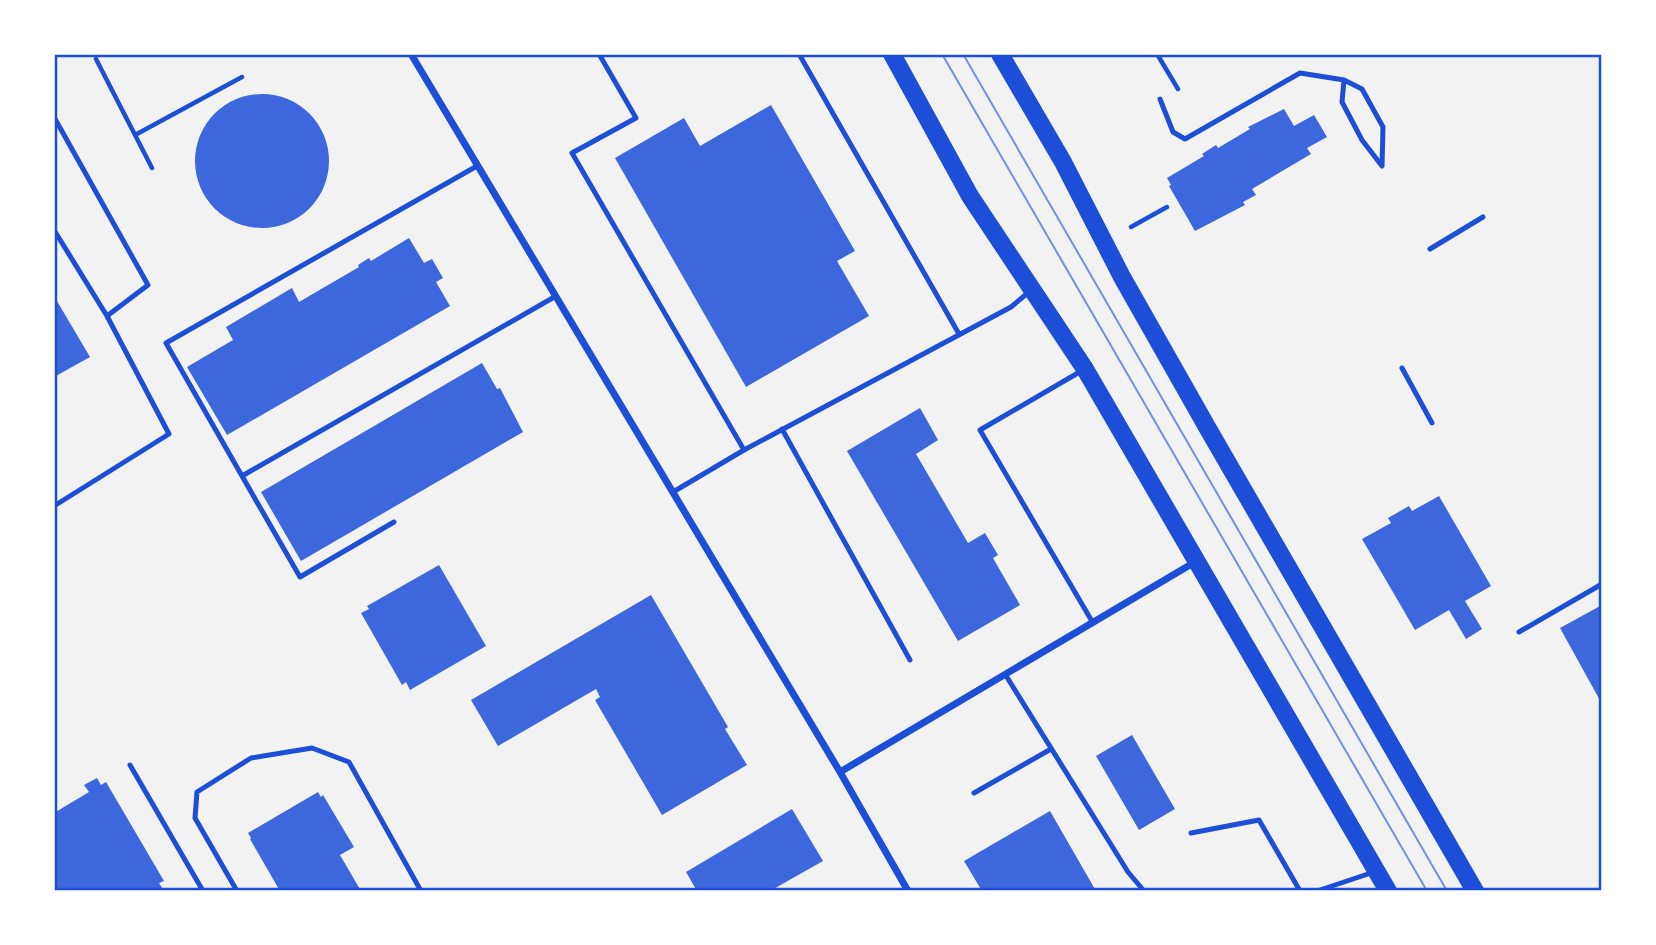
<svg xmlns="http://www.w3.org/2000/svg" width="1656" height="945" viewBox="0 0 1656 945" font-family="'Sofia Sans Condensed',sans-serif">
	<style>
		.building { fill: #3d67dc }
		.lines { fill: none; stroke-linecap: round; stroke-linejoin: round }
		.path { stroke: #1d4ed8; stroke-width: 4.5 }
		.service { stroke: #1d4ed8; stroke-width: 5 }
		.minor { stroke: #1d4ed8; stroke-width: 7 }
		.primary { stroke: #1d4ed8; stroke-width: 18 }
		.tram { stroke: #7290e2; stroke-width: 2 }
		.neatline { fill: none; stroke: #1d4ed8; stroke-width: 2.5 }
	</style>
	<rect width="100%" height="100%" fill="#f2f2f2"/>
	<!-- building -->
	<path class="building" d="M195 161a67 67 0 1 1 134 0a67 67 0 1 1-134 0Z
		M771 105 855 251 837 261 869 316 746 387 615 158 684 118 700 146Z
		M1284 109 1294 126 1314 115 1327 137 1307 148 1311 154 1252 189 1256 195 1243 202 1245 205 1195 231 1169 186 1171 185 1167 178 1204 156 1202 154 1216 145 1218 148 1250 129 1248 127Z
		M409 238 424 263 432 259 443 278 436 282 450 306 227 435 187 367 233 340 226 327 292 288 299 302 359 267 358 265 369 258 371 261Z
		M54 296 90 357 54 377Z
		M482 363 497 389 500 388 523 432 301 561 261 492Z
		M920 408 938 440 916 454 968 543 985 533 998 555 993 558 1020 605 958 641 847 451Z
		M1439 496 1491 586 1465 601 1482 629 1466 639 1449 610 1415 630 1362 539 1391 523 1388 518 1409 506 1412 511Z
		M439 565 486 646 410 690 406 682 402 685 361 613 369 609 367 606Z
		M651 595 728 727 725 729 747 765 662 815 595 700 600 697 596 689 498 746 471 700Z
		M1602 605V704L1560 628Z
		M1132 735 1175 809 1139 830 1096 756Z
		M97 778 101 785 106 782 164 881 159 883 164 891H54V813L89 792 84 785Z
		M318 792 321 797 323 795 354 847 340 855 361 891H280L250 839 251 838 248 833Z
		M792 809 823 861 770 891H697L686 872Z
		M1050 811 1096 891H982L964 861Z"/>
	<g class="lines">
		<!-- path -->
		<path class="path" d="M1157 54 1178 89
			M96 59 152 168
			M135 135 242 77
			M1131 227 1167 207"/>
		<!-- service -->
		<path class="service" d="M599 54 636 118 572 153 744 450 1011 307 1029 292
			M799 54 959 334
			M1344 80 1342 102 1362 140 1382 166
			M1160 99 1173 132 1185 139 1300 73 1344 80 1362 89 1383 127 1382 166
			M54 117 148 285 107 316 54 230
			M477 166 166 343 242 476 556 296
			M1430 249 1483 217
			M1402 368 1432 423
			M1083 370 980 430 1093 623
			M782 429 910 660
			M242 476 300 577 394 522
			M673 492 744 450
			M54 506 169 434 107 316
			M1519 632 1602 584
			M1005 674 1128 872 1144 891
			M130 765 203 891
			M974 793 1051 749
			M1191 833 1259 820 1300 891
			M237 891 195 818 197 792 251 758 312 748 349 762 421 891
			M1317 891 1374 872"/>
		<!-- minor -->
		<path class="minor" d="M411 54 840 772 908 891
			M840 772 1195 562"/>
		<!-- primary -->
		<path class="primary" d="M892 54 970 196 1085 369 1388 891
			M1000 54 1063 162 1122 277 1207 427 1475 891"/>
		<!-- tram -->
		<path class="tram" d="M942 54 1427 891
			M963 54 1447 891"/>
	</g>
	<!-- border -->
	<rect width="1656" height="945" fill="none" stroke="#ffffff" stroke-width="112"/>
	<rect x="56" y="56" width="1544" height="833" class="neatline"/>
</svg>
